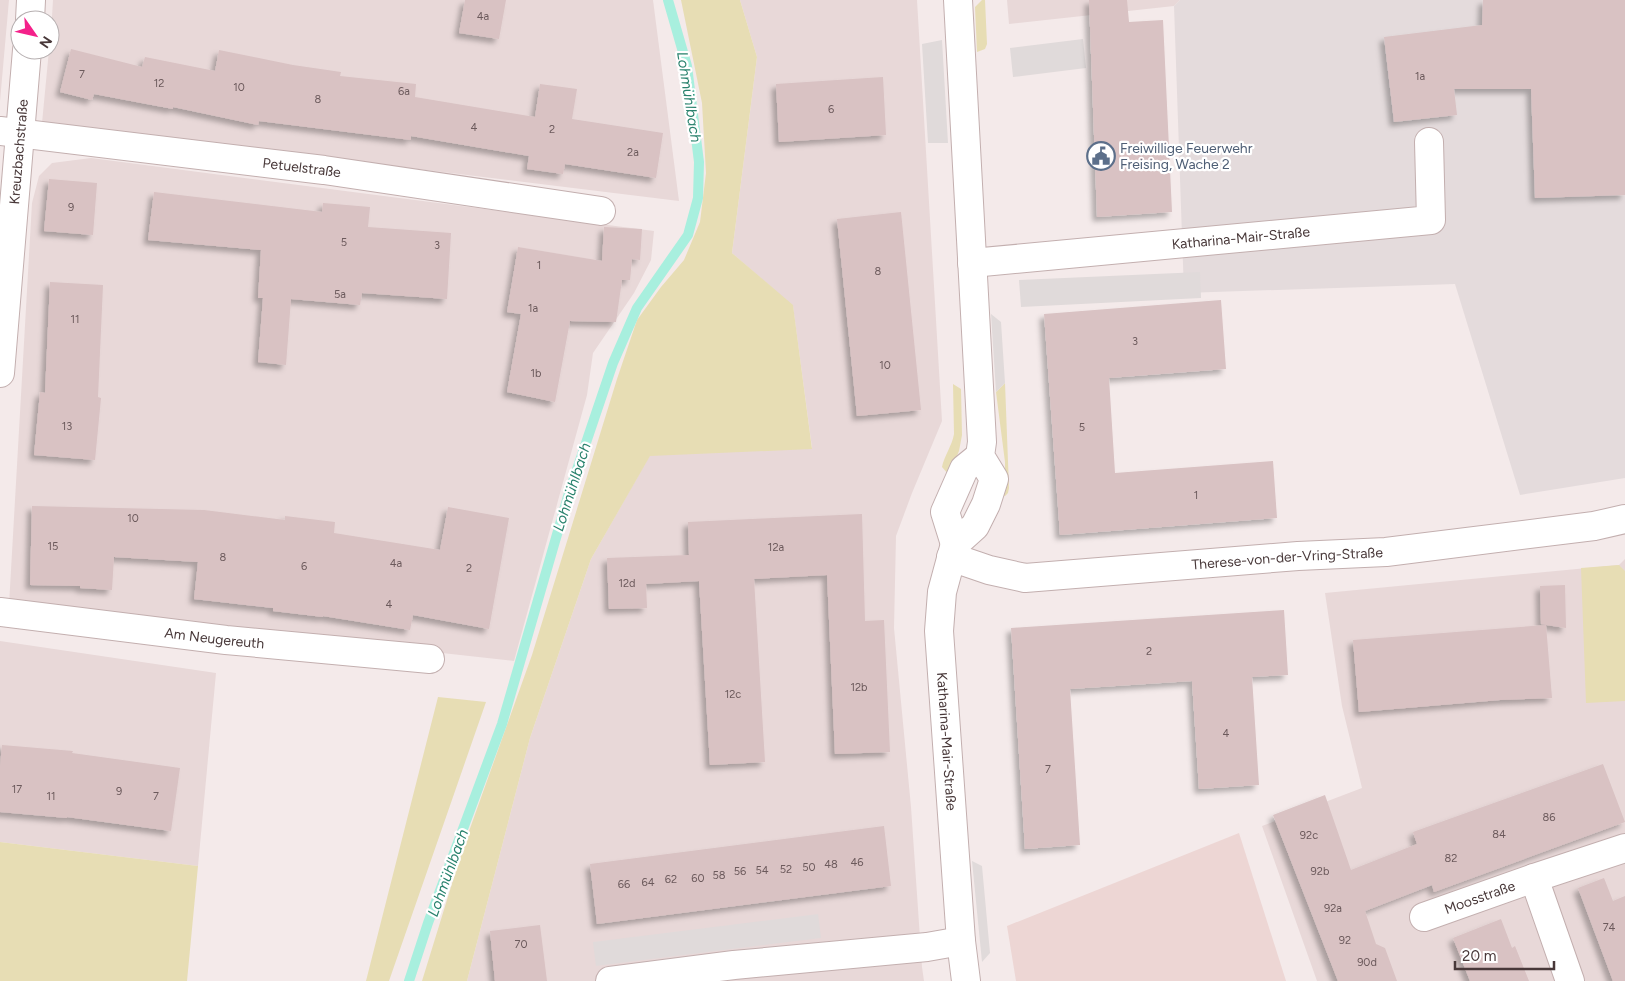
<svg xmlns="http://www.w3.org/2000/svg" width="1625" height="981" viewBox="0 0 1625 981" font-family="Figtree,sans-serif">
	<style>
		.residential { fill: #e8d8d8 }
		.industrial { fill: #e4dbdc }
		.education { fill: #edd6d4 }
		.green { fill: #e7ddb4 }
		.parking { fill: #e0dada }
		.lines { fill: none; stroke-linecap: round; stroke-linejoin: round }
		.stream { stroke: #a8efde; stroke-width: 10 }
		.building { fill: #d9c2c3; filter: url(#shadow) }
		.minor-casing { stroke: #c3afaf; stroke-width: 30 }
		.minor { stroke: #fff; stroke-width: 28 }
		.labels { text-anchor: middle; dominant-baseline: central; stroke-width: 4.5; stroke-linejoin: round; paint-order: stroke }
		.number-label { font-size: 11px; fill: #6c5a5c }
		.service-label { font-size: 14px; fill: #4e5e75; stroke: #fff; text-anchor: start }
		.street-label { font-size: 14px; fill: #483839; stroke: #fff }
		.water-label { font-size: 15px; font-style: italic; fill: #29826d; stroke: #fff }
	</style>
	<defs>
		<filter id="shadow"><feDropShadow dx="-4.5" dy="4.5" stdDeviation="2.5" flood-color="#0004"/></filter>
	</defs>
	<rect width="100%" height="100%" fill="#f4eaea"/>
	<!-- residential -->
	<path class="residential" d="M0 0H9L0 101Z
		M53 0H653L679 201 42 123 49 50H50Z
		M740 0H917L942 421 912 493 896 536 894 628 911 807 922 967 924 981H467L530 738 591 559 650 455 812 448 793 306 732 253 757 57Z
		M1007 0H1180L1174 6 1009 24Z
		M91 158 654 231 651 260 634 293 593 353 587 395 514 661 9 605 32 203 39 176 52 163Z
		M1625 559V981H1317L1262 826 1362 788 1342 706 1325 593 1619 565Z
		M0 641 216 673 198 866 0 842Z"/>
	<!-- industrial -->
	<path class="industrial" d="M1180 0H1625V478L1520 495 1455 284 1184 293 1174 6Z"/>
	<!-- education -->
	<path class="education" d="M1239 833 1286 981H1016L1007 926Z"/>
	<!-- green -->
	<path class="green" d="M681 0H740L757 57 732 253 793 305 812 449 650 456 591 559 530 738 467 981H422L463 848 532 655 617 379 637 320 661 287 684 260 700 222 706 173 702 103Z
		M982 0H985L987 44 985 49 977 52 975 7Z
		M1005 383 1009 488 1008 493 1005 496 1001 495 1005 480V462L996 392Z
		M953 384 961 389 962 435 959 451 949 475 942 467C944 456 952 446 954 434Z
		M1619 565 1625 571V701L1586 703 1581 568Z
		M438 697 486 702 389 981H366Z
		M0 842 198 866 187 981H0Z"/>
	<!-- parking -->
	<path class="parking" d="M1083 39 1086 68 1013 77 1010 48Z
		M942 40 948 143H928L922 44Z
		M1200 272 1201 298 1021 307 1019 280Z
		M991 314 1001 322 1005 383 996 392Z
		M972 861 982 866 990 953 982 962Z
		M818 914 821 938 596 966 593 942Z"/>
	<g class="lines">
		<!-- stream -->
		<path class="stream" d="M409 981 428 923 502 724 569 493 613 363 637 308 688 235 698 198 699 162 687 66 668 0"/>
	</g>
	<!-- building -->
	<path class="building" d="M465 0H506L499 39 459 33Z
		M1089 0H1127L1129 22 1163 20 1172 212 1097 217Z
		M1483 0H1625V195L1535 198 1531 89H1454L1457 115 1394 122 1384 37 1482 25Z
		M71 49 142 67 145 57 215 71 219 50 293 65 341 72 340 76 416 84 415 97 535 117 540 84 577 89 572 119 663 133 656 178 565 164 563 174 527 169 529 156 411 136V140L259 121 258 125 173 107V109L94 94 92 100 60 92Z
		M883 77 886 135 779 142 776 84Z
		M49 179 97 183 93 235 44 231Z
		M154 192 322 212 323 203 370 207 368 227 451 233 447 299 362 293 360 305 291 299 286 365 258 362 263 298H258L261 250 148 240Z
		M901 212 921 410 857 416 837 219Z
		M604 227 642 229 640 260 632 259 630 280H622L616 322 570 321 555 402 507 392 521 314 507 312 518 247 602 261Z
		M50 282 103 285 98 397 101 398 95 460 34 455 40 392 45 393Z
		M1221 300 1226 369 1109 378 1115 473 1273 461 1277 518 1060 535 1044 314Z
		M32 506 204 510 285 520V516L335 522 334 533 440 550 448 507 509 518 489 629 413 615 410 630 323 616V617L273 611V608L194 599 198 562 114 557 112 590 80 588V586L30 585Z
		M862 514 865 621 884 620 890 752 835 754 827 575 754 579 765 762 710 765 699 581 646 584 647 608 609 609 607 558 689 555 688 522Z
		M1565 585 1566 628 1546 625 1552 698 1500 700 1359 712 1353 640 1546 625 1541 624 1540 586Z
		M1284 610 1288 675 1252 677 1259 785 1199 789 1192 681 1070 689 1080 845 1025 849 1011 628Z
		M2 745 73 751 72 753 180 768 171 831 67 817V818L0 812V766Z
		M1603 764 1625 822 1434 892 1432 885 1365 911 1376 944 1385 948 1397 981H1338L1273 815 1325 795 1351 870 1417 844 1413 832Z
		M884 826 891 886 597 924 590 864Z
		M1604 878 1613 901 1625 896V981H1613L1578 888Z
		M1501 919 1512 948 1515 946 1529 981H1470L1453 938Z
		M540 925 547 981H495L490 931Z"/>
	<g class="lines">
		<defs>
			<g id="minor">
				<path id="s1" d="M958 0 982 442 980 456 994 479 986 504 975 526 955 544 942 592 939 631 961 941 966 981"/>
				<path d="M30 20 31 0"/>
				<path id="s2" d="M0 131 324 170 601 211"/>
				<path id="s3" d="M972 263 1431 220 1429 142"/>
				<path id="s4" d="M0 373 27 50"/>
				<path d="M955 544 945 512 964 469 980 456"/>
				<path id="s5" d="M951 557 989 570 1025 578 1298 556 1386 552 1594 526 1625 519"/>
				<path id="s6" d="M0 612 226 640 430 659"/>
				<path d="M1534 878 1570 981"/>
				<path id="s7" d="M1424 917 1534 878 1625 848"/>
				<path d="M610 981 734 965 927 947 961 941"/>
			</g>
		</defs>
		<!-- minor casing -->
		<use href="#minor" class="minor-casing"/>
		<!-- minor -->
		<use href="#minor" class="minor"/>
	</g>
	<!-- icons -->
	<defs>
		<symbol id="civic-ring" viewBox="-11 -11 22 22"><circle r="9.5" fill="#fff" stroke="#5c6f8a" stroke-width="1.5"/><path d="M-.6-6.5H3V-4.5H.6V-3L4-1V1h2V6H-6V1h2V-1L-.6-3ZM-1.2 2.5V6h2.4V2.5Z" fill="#5c6f8a"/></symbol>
	</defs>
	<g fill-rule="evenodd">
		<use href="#civic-ring" x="1085" y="140" width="32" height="32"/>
	</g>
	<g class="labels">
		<!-- number labels -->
		<g class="number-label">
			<text x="483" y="16">4a</text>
			<text x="82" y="74">7</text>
			<text x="1420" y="76">1a</text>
			<text x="159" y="83">12</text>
			<text x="239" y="87">10</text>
			<text x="404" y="91">6a</text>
			<text x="318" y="99">8</text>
			<text x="831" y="109">6</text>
			<text x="474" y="127">4</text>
			<text x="552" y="129">2</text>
			<text x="633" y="152">2a</text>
			<text x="71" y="207">9</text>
			<text x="344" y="242">5</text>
			<text x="437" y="245">3</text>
			<text x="539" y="265">1</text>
			<text x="878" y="271">8</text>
			<text x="340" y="294">5a</text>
			<text x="533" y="308">1a</text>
			<text x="75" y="319">11</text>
			<text x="1135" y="341">3</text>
			<text x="885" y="365">10</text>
			<text x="536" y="373">1b</text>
			<text x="67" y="426">13</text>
			<text x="1082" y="427">5</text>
			<text x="1196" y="495">1</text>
			<text x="133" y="518">10</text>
			<text x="53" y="546">15</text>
			<text x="776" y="547">12a</text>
			<text x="223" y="557">8</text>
			<text x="396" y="563">4a</text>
			<text x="304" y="566">6</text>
			<text x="469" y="568">2</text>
			<text x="627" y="583">12d</text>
			<text x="389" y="604">4</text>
			<text x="1149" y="651">2</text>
			<text x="859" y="687">12b</text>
			<text x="733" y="694">12c</text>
			<text x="1226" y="733">4</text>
			<text x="1048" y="769">7</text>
			<text x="17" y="789">17</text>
			<text x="119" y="791">9</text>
			<text x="51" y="796">11</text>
			<text x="156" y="796">7</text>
			<text x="1549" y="817">86</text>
			<text x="1499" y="834">84</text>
			<text x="1309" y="835">92c</text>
			<text x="1451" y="858">82</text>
			<text x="857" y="862">46</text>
			<text x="831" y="864">48</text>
			<text x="809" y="867">50</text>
			<text x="786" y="869">52</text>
			<text x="762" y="870">54</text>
			<text x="740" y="871">56</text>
			<text x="1320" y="871">92b</text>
			<text x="719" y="875">58</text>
			<text x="698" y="878">60</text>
			<text x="671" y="879">62</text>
			<text x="648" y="882">64</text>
			<text x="624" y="884">66</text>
			<text x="1333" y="908">92a</text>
			<text x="1609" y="927">74</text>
			<text x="1345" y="940">92</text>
			<text x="521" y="944">70</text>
			<text x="1367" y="962">90d</text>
		</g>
		<!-- service labels -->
		<g class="service-label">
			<text x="1120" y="148">Freiwillige Feuerwehr<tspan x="1120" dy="16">Freising, Wache 2</tspan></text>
		</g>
		<!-- street labels -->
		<g class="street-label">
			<text stroke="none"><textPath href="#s4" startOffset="222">Kreuzbachstraße</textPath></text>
			<text stroke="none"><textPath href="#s2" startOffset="304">Petuelstraße</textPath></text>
			<text stroke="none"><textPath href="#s3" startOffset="270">Katharina-Mair-Straße</textPath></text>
			<text stroke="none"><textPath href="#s5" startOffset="340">Therese-von-der-Vring-Straße</textPath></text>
			<text stroke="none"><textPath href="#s6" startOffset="216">Am Neugereuth</textPath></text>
			<text stroke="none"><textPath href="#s1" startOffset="761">Katharina-Mair-Straße</textPath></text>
			<text stroke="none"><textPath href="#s7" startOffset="59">Moosstraße</textPath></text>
		</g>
		<!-- water labels -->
		<g class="water-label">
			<text transform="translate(689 97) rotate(81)">Lohmühlbach</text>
			<text transform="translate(572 487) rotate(-72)">Lohmühlbach</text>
			<text transform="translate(448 873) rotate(-70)">Lohmühlbach</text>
		</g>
	</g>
	<!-- north arrow -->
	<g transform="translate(35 35) rotate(124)"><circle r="24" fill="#ffffff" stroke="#b6afb0"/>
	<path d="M0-4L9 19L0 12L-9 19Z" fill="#f4218a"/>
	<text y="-8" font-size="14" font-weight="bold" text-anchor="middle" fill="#483839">N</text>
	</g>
	<!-- scale -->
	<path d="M1455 961v8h99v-8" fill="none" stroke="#483839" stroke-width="2.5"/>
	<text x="1462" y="961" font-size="15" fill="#483839" stroke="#ffffff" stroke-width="4" paint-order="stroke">20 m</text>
</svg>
